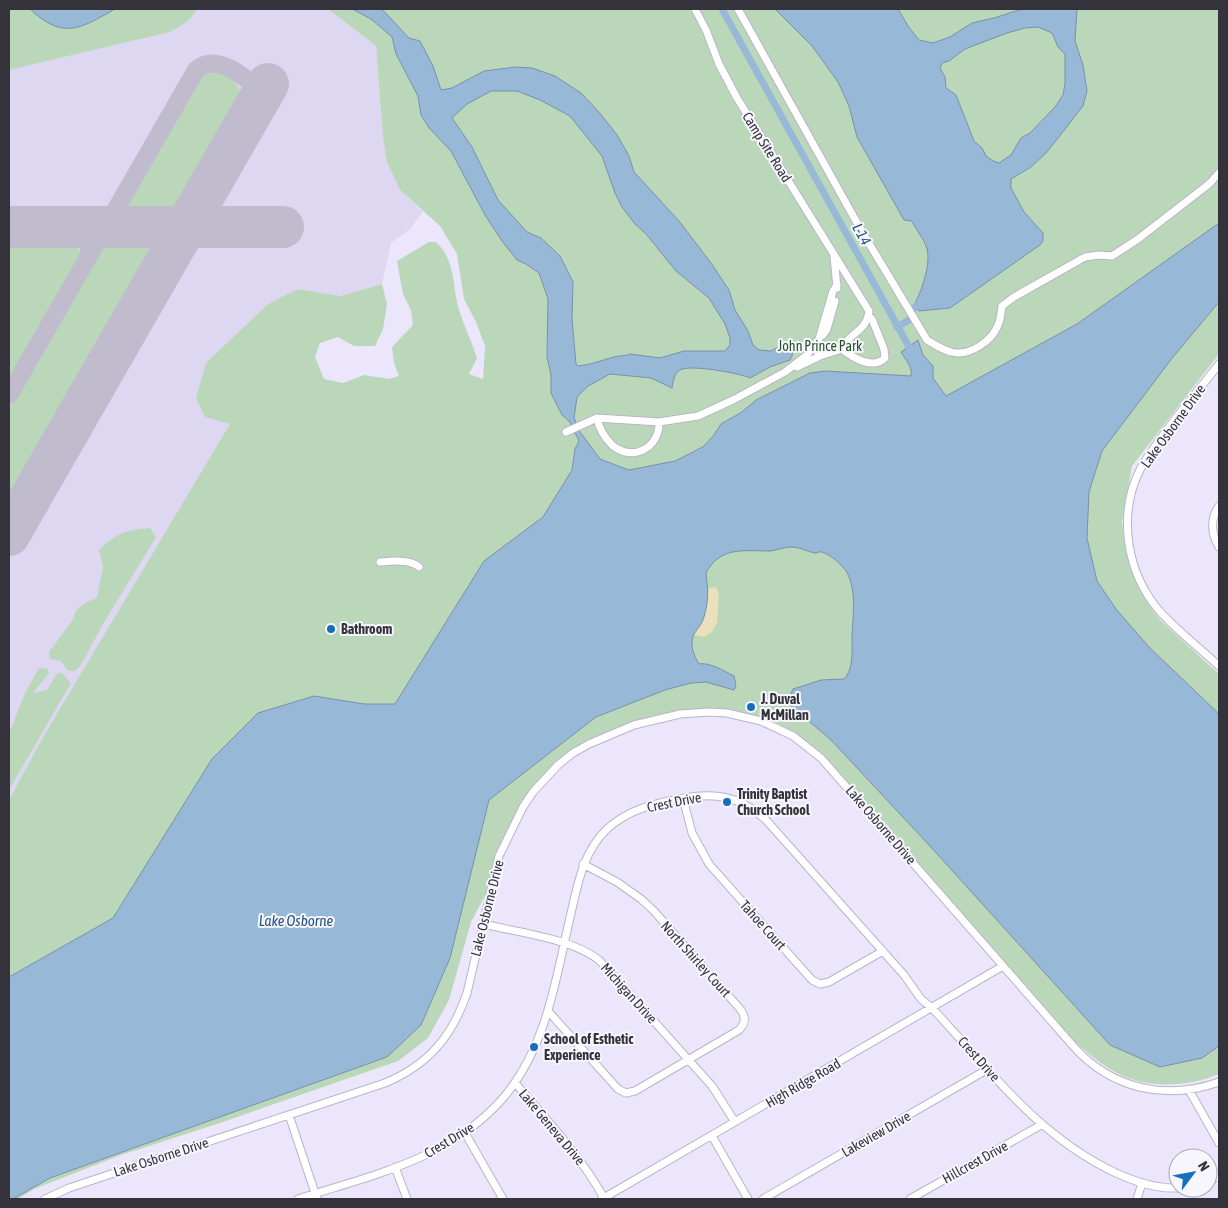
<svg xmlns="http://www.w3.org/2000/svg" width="1228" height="1208" viewBox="0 0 1228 1208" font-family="'Asap Condensed',sans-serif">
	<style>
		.built { fill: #ddd7f2 }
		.green { fill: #bbd7ba }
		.sand { fill: #eae0bb }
		.water { fill: #98b8d8; stroke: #7a90a9; fill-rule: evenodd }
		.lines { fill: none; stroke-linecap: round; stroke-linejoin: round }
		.canal { stroke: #98b8d8; stroke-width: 7 }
		.taxiway { stroke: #c0bcce; stroke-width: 18 }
		.runway { stroke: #c0bcce; stroke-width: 42 }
		.minor-casing { stroke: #b9b4c8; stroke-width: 9 }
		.minor { stroke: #fff; stroke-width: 7 }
		.poi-dot { fill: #186ebc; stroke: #f7f6fe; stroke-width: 2 }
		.labels { text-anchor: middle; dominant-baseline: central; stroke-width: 4; stroke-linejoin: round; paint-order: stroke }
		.street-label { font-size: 14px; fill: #34323a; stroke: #f7f6fe }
		.park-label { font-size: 14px; fill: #255327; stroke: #f7f6fe }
		.poi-label { font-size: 14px; font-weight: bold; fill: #34323a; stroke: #f7f6fe; text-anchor: start }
		.water-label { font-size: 15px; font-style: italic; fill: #26547f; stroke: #f7f6fe }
	</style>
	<rect width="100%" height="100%" fill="#ebe6fb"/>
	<!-- built -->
	<path class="built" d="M198 9H328L376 46 383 137 400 190 423 212 409 230 391 243 382 284 340 296 296 289 231 423 9 800V70L170 32 187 22Z"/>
	<!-- green -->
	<path class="green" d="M9 9H198L187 22 170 32 9 70Z
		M328 9H1219V354L1132 466 1122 521 1125 546 1131 570 1151 608 1161 621 1219 674V1074C1188 1087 1147 1089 1117 1073 1101 1065 1086 1051 1073 1040L937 889 938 886 868 806 798 735 769 719 744 714 689 712 651 719 611 730 569 753 558 761 534 787 515 814 493 880 471 922 449 1000 428 1038 398 1061 217 1124 121 1155 34 1189 18 1199H9V800L42 739 230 424 205 417 196 398 206 363 267 305 297 289 340 296 382 284 387 304 383 329 375 346H354L338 337 320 343 315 357 324 379 343 383 364 375 389 379 399 376 394 363 392 347 413 325 411 310 403 294 397 261 429 242H436C456 260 452 286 459 310 464 326 472 342 477 358L469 374 483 379 485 346 476 322 464 299 457 254 440 226 400 190 387 162 383 137 376 46Z
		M208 71C221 73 240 79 241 95 242 99 240 104 239 107L175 217 130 216 123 211 200 77Z
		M9 238H69C77 244 80 250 80 260L9 383Z
		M159 238 9 503V408L101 247 108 242Z
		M150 528 156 537 103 624 81 665 75 671H68L61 661 50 659 49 652 72 621 77 609 87 602 97 598 103 567 99 550C116 533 126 530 150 528Z
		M39 668 47 669 49 673 33 693 47 690 56 675 61 672 71 683 9 790V734L25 693Z"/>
	<!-- sand -->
	<path class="sand" d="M716 587 719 595 717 623 712 632 704 637 693 635C704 621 707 605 709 588Z"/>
	<!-- water -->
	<path class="water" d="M30 9H115C80 29 63 40 30 9Z
		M352 9H382L409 38 420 41 433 66 441 90 452 88 484 71 516 67 532 68 555 76 581 93 599 112 617 135 629 156 634 172 679 221 711 263 729 290 735 310 748 331 753 345 759 350 771 351 780 346 788 345 793 351 792 356 790 360 770 367 750 378C739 373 689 364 680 370 674 373 673 382 672 388L651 378 610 374 588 386 577 397 574 418 580 432 600 459 629 470 675 461 693 452 704 446 714 435 721 424 742 412 756 400 810 373 825 371 911 376C913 367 905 359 901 352L918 340 923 355 933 366V378L946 396 1077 324 1219 223V302L1173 357 1102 451 1089 492 1087 538 1097 581 1116 609 1149 647 1219 714V1046L1202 1058 1160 1067 1110 1045 929 845 830 739 791 706 788 700 793 689 821 680 844 679C854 670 852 648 852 635 853 615 857 589 846 571 841 564 831 555 822 552 819 551 819 553 815 553 805 551 801 547 789 547 783 548 777 550 770 551 744 551 720 546 706 573 708 590 709 600 704 617 702 624 698 628 694 634 689 644 694 656 699 664 710 662 724 671 734 676L736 686 734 690 706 682 691 683 665 690 596 717 489 800 450 958 421 1025 387 1057 50 1178 13 1199H9V977L113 918 212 759 258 713 314 696 364 704H395L484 561 543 517 572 470 575 449 579 441 570 422 562 415 551 393V375L547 357 548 299 539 273 526 264 517 260 502 241 485 215 451 151 429 128 421 115 418 96 396 54 392 37 371 19ZM491 91H517L540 100 570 116 602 156 615 193 622 207 635 224 646 234 676 271 709 298 725 324 730 338V345L725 351H684L660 358 630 354C624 357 620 355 614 357 602 360 591 365 578 366L576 364 572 319 573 282 560 256 541 238 527 232 498 200 472 147 452 118 467 104Z
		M775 9H898L908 26 919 40 933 43 950 37 972 23 994 18 1022 9H1077L1075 41 1083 65 1087 91 1083 106 1047 152 1031 167 1011 179V188L1024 212 1043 233V241L1040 245 950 308 919 311 915 303C922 290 931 264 927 249 925 240 916 230 912 221L904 220 857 137 849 106 838 82 812 46ZM1038 27 1052 33 1058 47 1065 54V83L1063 95 1055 107 1030 133 1021 138 1011 155 999 163 993 161 986 156 982 148 974 141 956 95 946 88 945 77 940 68 942 63 949 61 965 49 1007 33 1025 28Z"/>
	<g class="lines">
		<!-- canal -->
		<path class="canal" d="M722 9 913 354
			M915 308 916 306
			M897 327 909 320"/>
		<!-- taxiway -->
		<path class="taxiway" d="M68 227C83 232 91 240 88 256
			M9 395 196 70C217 51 248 79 262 94"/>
		<!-- runway -->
		<path class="runway" d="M9 227H283
			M9 535 268 84"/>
		<defs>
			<path id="minor" d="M695 9 706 30 719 64 737 98 869 311C867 332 848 333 842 349
				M738 9 861 230 927 340C935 345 943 350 951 352 969 357 992 341 998 325 1001 319 1001 312 1002 306L1014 297 1085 257 1099 255 1112 256 1138 239 1209 184 1219 173
				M834 256 837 288
				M823 335 827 329 835 301
				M813 346 820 356 842 349C853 358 873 370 885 358L884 349 872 319 868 316
				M1219 364C1199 390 1177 415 1158 442 1151 452 1143 462 1138 474 1120 513 1126 562 1149 597 1163 620 1199 647 1219 666
				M797 367 820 356
				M597 418C599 428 605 438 612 445 633 463 660 447 659 422
				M566 432 597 418 659 422 698 416 733 400 785 372 807 355 819 339 833 291 837 285
				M1219 506C1210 519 1211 534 1219 547
				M380 562C391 561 410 559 419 567
				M683 798 692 833 709 864 812 980 820 984 829 982 883 951
				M483 924C517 932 574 939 600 961L712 1086 735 1122
				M548 1011 618 1089 626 1093 635 1091 739 1030C745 1024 746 1017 741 1010L654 911 641 899 617 882 583 864
				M515 1083C547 1120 580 1155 604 1198
				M1189 1090 1219 1143
				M289 1115 317 1199
				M465 1133 503 1199
				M712 1136 748 1199
				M395 1167 407 1199
				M1208 1181 1219 1176
				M45 1199 69 1188 385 1083C428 1065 452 1037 467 993L499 856 523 807 533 792 558 765 573 753 589 744 634 725 680 714 709 712 727 713 761 721 793 736 821 758 1074 1047C1112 1089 1166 1101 1219 1082
				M298 1199C372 1175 451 1159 504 1097 546 1047 555 983 569 922 577 889 581 854 607 829 628 810 652 804 679 799 714 792 739 795 766 820L904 975 921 999 932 1008C990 1070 1037 1136 1116 1173 1136 1182 1156 1189 1178 1188
				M602 1199 1003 966
				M763 1199 988 1069
				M910 1199 1041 1125
				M1137 1199 1142 1183"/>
		</defs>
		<!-- minor casing -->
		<use href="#minor" class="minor-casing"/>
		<!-- minor -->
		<use href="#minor" class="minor"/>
	</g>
	<!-- markers -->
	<g class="poi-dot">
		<circle cx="331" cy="629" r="5"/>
		<circle cx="751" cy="707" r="5"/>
		<circle cx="727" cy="802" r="5"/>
		<circle cx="534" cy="1047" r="5"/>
	</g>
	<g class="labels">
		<!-- street labels -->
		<g class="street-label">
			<text transform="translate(767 147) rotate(58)">Camp Site Road</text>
			<text transform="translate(1173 426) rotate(-54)">Lake Osborne Drive</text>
			<text transform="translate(674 802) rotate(-11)">Crest Drive</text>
			<text transform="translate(881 825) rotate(49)">Lake Osborne Drive</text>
			<text transform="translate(487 908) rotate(-76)">Lake Osborne Drive</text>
			<text transform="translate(763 925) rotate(48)">Tahoe Court</text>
			<text transform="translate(696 959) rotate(48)">North Shirley Court</text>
			<text transform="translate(629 993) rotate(48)">Michigan Drive</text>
			<text transform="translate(979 1059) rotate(48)">Crest Drive</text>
			<text transform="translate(803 1083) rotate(-30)">High Ridge Road</text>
			<text transform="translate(552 1127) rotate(50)">Lake Geneva Drive</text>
			<text transform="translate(876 1134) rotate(-30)">Lakeview Drive</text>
			<text transform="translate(449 1140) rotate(-31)">Crest Drive</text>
			<text transform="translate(161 1157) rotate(-18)">Lake Osborne Drive</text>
			<text transform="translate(975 1162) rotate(-29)">Hillcrest Drive</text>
		</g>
		<!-- park labels -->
		<g class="park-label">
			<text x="820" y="346">John Prince Park</text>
		</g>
		<!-- poi labels -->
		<g class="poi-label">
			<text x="341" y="629">Bathroom</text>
			<text x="761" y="699">J. Duval<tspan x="761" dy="16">McMillan</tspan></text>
			<text x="737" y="794">Trinity Baptist<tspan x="737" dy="16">Church School</tspan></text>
			<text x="544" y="1039">School of Esthetic<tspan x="544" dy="16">Experience</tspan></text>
		</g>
		<!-- water labels -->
		<g class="water-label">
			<text transform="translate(862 234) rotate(61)">L-14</text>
			<text x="296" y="920">Lake Osborne</text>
		</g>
	</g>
	<!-- border -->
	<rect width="1228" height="1208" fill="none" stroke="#34323a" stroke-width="20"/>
	<!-- north arrow -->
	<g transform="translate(1193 1173) rotate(58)"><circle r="24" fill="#f7f6fe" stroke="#a9a8b0"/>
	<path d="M0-4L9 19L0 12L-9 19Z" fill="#186ebc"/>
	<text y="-8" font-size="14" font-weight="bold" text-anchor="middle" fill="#34323a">N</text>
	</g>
</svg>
